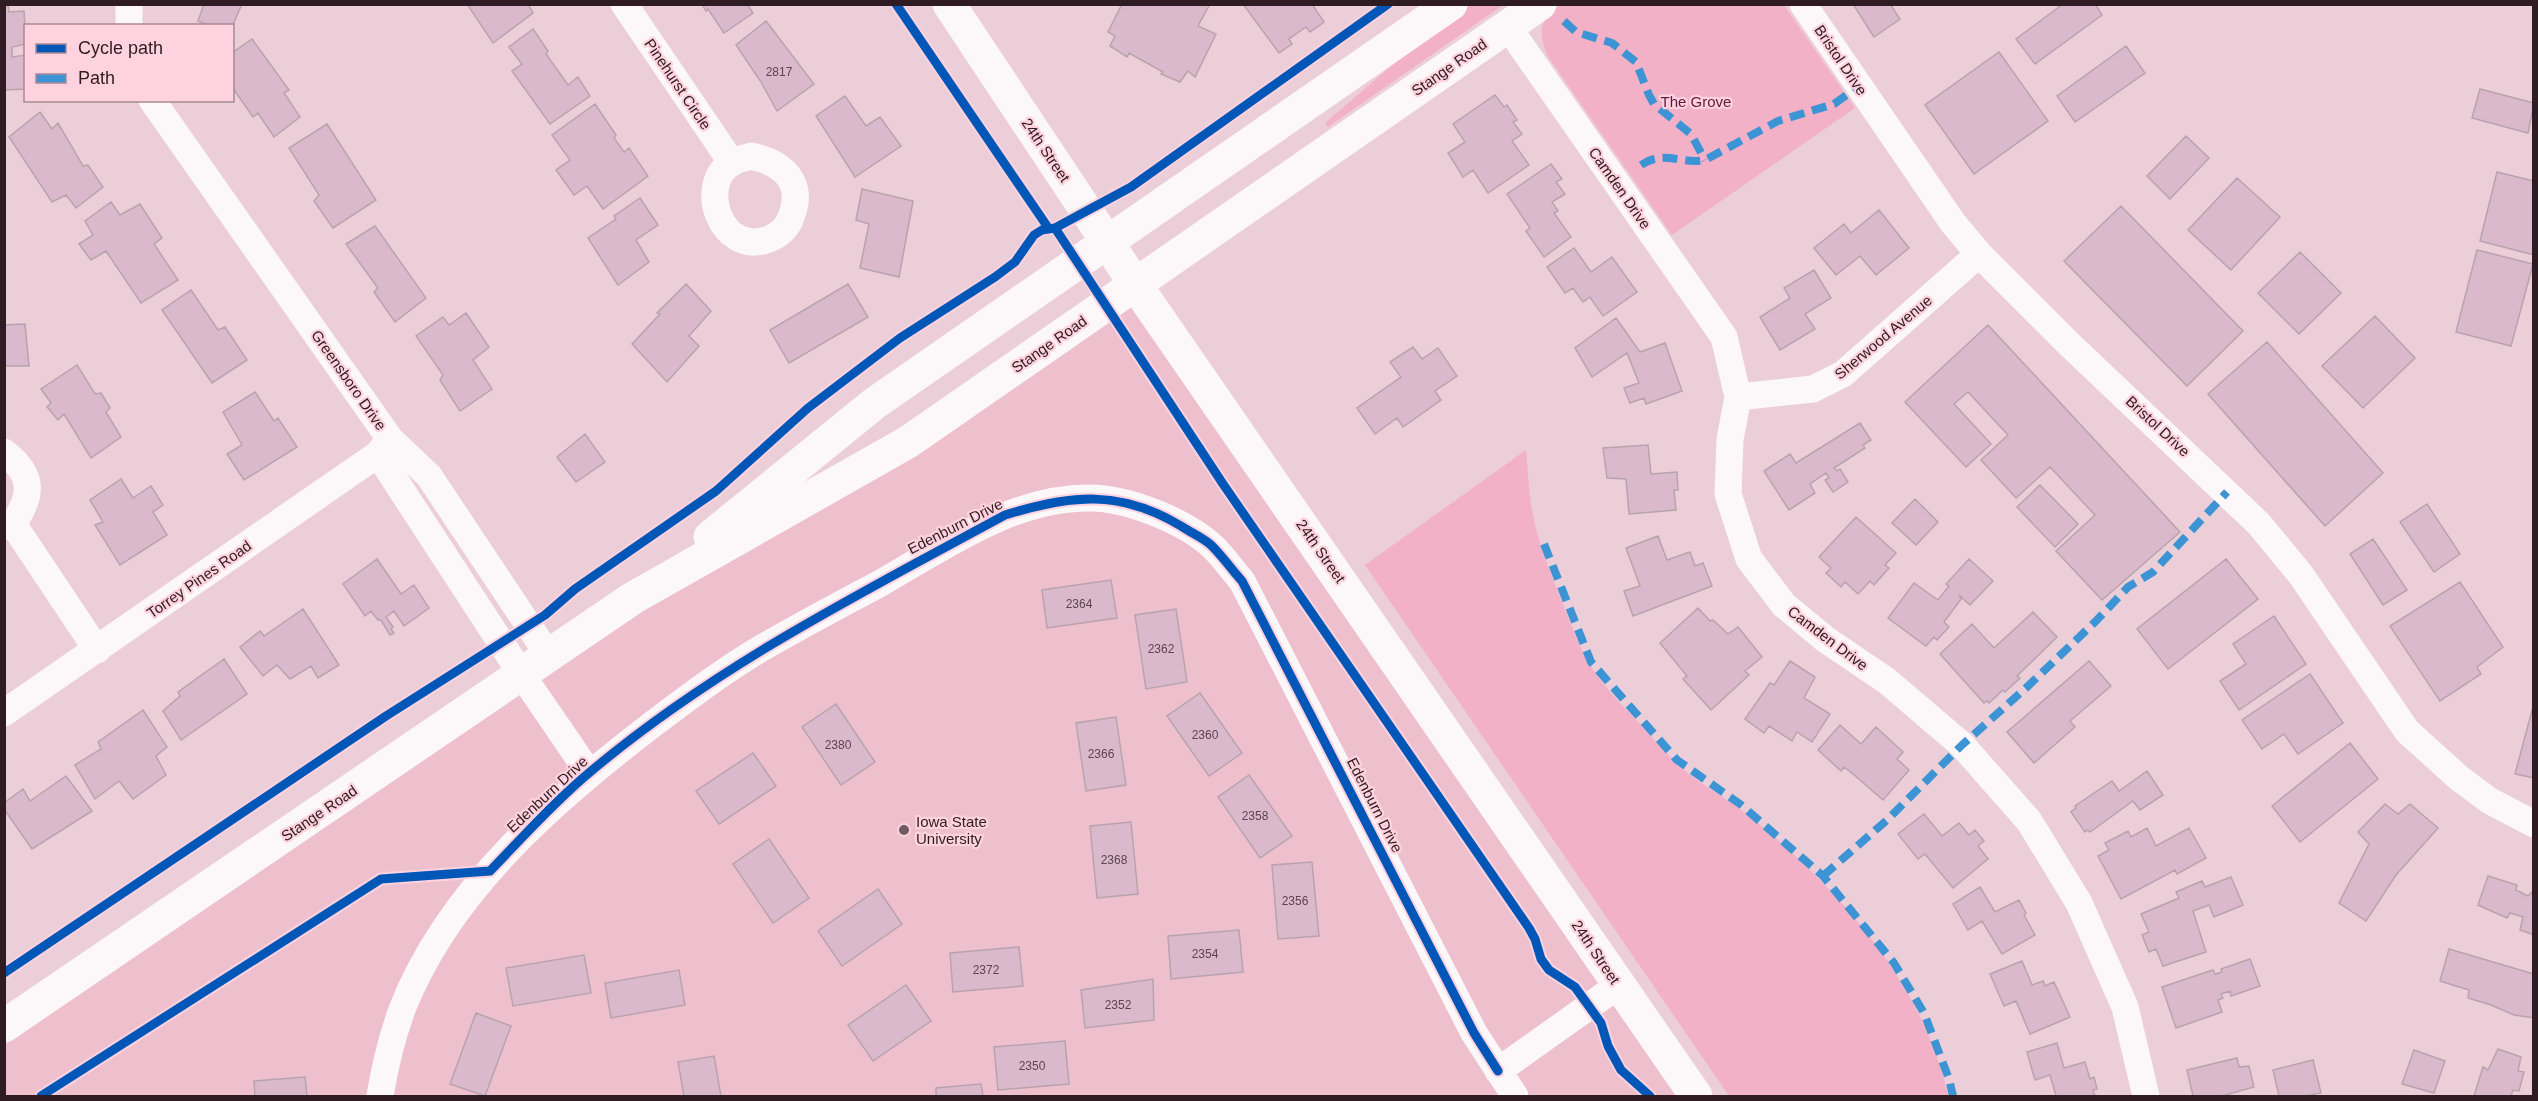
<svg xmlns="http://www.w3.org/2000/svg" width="2538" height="1101" viewBox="0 0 2538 1101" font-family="Helvetica,sans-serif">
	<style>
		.built { fill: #eec0ce }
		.green { fill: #f2b1c7 }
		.building { fill: #dbb9cc; stroke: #b8a3ad; stroke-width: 1.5 }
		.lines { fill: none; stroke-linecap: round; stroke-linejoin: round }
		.street { stroke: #fcf8f9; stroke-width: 27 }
		.secondary { stroke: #fcf8f9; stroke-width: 33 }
		.quiet { stroke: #3d94d5; stroke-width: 8; stroke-dasharray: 15 8; stroke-linecap: butt }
		.cycleway-casing { stroke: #fed2df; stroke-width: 13 }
		.cycleway { stroke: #0057b8; stroke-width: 9 }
		.poi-dot { fill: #715a61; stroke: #fed2df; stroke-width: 2 }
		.labels { text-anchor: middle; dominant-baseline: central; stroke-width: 4.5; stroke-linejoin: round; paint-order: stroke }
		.number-label { font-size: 12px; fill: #5c454e }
		.street-label { font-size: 15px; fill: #2f1c22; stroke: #fed2df }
		.park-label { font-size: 15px; fill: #651739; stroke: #fed2df }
		.poi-label { font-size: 15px; fill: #2f1c22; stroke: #fed2df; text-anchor: start }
	</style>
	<rect width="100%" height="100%" fill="#ebced7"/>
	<!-- built -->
	<path class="built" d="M1135 284 1696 1096H5V1027Z"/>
	<!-- green -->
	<path class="green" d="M1469 5H1503L1328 127 1325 123 1439 25Z
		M1560 5H1784L1855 108 1672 235 1547 55C1538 31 1539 20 1560 5Z
		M1526 450C1528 468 1528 486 1531 504 1536 539 1551 574 1564 607 1572 626 1579 647 1590 665 1603 686 1623 706 1640 724 1657 743 1673 762 1694 778 1711 790 1730 801 1747 814 1836 886 1923 981 1948 1096H1729L1365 565Z"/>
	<!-- building -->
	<path class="building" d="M4 4H8L9 12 24 11 26 44 12 47V57L26 55V89L4 90Z
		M204 4H242L232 27 211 26 198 21Z
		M467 4H528L533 13 493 43Z
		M702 4H747L753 13 724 33 708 9 706 11Z
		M1122 4H1210L1198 26 1216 34 1195 77 1188 71 1180 82 1161 74 1163 72 1129 53 1127 57 1110 46 1115 36 1108 32Z
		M1243 4H1312L1324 22 1310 32 1306 27 1289 39 1292 44 1279 53Z
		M1853 4H1890L1900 19 1874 37Z
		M2063 4H2095L2102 15 2035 64 2016 39Z
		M766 21 814 84 777 111 761 82 736 45Z
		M533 29 548 51 546 54 568 85 578 77 590 96 550 124 512 71 522 64 509 47Z
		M252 39 289 90 284 93 300 117 274 137 258 113 253 117 232 87V53Z
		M2126 46 2145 73 2075 122 2057 96Z
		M1999 52 2048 121 1974 174 1925 105Z
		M2480 89 2534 103 2528 133 2472 118Z
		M1495 95 1504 107 1507 105 1517 120 1513 122 1522 134 1512 141 1529 165 1488 193 1473 170 1463 177 1448 153 1465 142 1453 124Z
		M845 96 866 126 880 117 901 146 855 177 816 116Z
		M595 104 616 135 614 138 624 152 629 148 648 176 603 209 587 186 574 195 556 170 570 160 552 135Z
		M40 112 52 129 58 123 83 166 88 165 103 187 76 208 66 195 52 202 9 137Z
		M327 124 376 200 333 228 314 201 319 195 289 148Z
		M2186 136 2209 158 2170 199 2147 176Z
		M1551 164 1562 179 1556 182 1565 194 1552 202 1558 211 1554 213 1571 237 1544 257 1526 231 1530 228 1507 194Z
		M2497 172 2534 181V255L2480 241Z
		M2237 178 2280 217 2231 270 2188 230Z
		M862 189 913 201 899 277 860 268 869 224 856 220Z
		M640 198 658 225 636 240 649 262 618 285 588 238 616 219 614 216Z
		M111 202 120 215 140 204 162 238 154 244 178 280 141 303 106 251 91 260 79 244 93 235 85 221Z
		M2121 206 2243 331 2187 386 2064 261Z
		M1879 210 1909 248 1876 275 1860 256 1836 275 1814 248 1844 224 1851 233Z
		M375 226 426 298 395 322 374 292 378 288 346 244Z
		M1574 248 1591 272 1612 257 1637 292 1603 316 1590 297 1583 302 1573 288 1565 293 1547 267Z
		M2477 250 2533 264 2511 346 2456 332Z
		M2300 252 2341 293 2299 334 2258 293Z
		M1814 270 1831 298 1805 314 1815 329 1780 350 1760 317 1790 298 1784 288Z
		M686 284 711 311 689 336 699 346 667 382 632 344 660 314 657 313Z
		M848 284 868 317 789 363 770 330Z
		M191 290 218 330 225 327 247 360 212 383 162 310Z
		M466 313 489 347 473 360 492 389 460 411 440 380 443 375 416 336 443 317 449 325Z
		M2375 316 2415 358 2363 408 2322 366Z
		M1616 318 1640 352 1665 343 1682 391 1646 404 1644 398 1630 403 1624 388 1639 383 1627 353 1592 377 1575 348Z
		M25 324 29 366H4V325Z
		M1988 325 2180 532 2102 600 2056 551 2095 515 2050 467 2016 498 1981 460 2008 435 1968 392 1954 404 1991 444 1966 467 1905 402Z
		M2267 342 2383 473 2325 526 2208 394Z
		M1413 347 1422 359 1438 348 1457 376 1435 391 1441 400 1403 427 1397 418 1375 434 1357 408 1401 377 1390 362Z
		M77 365 95 394 101 393 110 408 106 412 121 437 91 458 64 414 58 420 47 407 51 403 41 389Z
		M255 392 274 421 278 418 297 447 244 480 227 454 242 445 223 412Z
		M1860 423 1871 440 1863 445 1865 448 1834 468 1837 471 1840 469 1848 482 1833 492 1825 480 1829 478 1826 473 1810 484 1815 493 1789 510 1764 471 1790 454 1796 463Z
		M585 434 605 462 576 482 557 457Z
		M1648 445 1651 474 1677 472 1678 490H1674L1676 510 1629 514 1626 479 1607 478 1603 448Z
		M121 479 133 498 151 486 163 505 153 512 167 535 120 565 95 525 103 522 90 500Z
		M2040 485 2078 524 2055 547 2017 507Z
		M1915 499 1938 522 1916 545 1892 523Z
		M2427 504 2460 554 2434 572 2400 522Z
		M1856 517 1896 553 1885 565 1889 568 1874 585 1870 581 1858 594 1845 582 1841 587 1826 573 1831 568 1819 557Z
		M1658 536 1667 560 1690 552 1695 566 1703 563 1712 586 1633 616 1624 591 1640 586 1626 548Z
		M2373 539 2407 590 2383 605 2350 554Z
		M377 559 401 594 414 585 429 608 404 626 394 611 386 617 393 627 391 629 394 633 390 635 381 620H378L371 611 365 616 343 584Z
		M1969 559 1993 581 1970 605 1960 596 1961 599 1944 622 1949 627 1937 640 1934 637 1926 646 1888 618 1914 583 1938 600 1949 586 1946 584Z
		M2226 559 2258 599 2168 669 2137 629Z
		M1111 580 1117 618 1047 628 1042 590Z
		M2460 582 2503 647 2477 667 2481 674 2440 701 2390 626Z
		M1698 608 1710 621 1713 620 1728 634 1738 627 1762 657 1745 671 1749 675 1711 710 1683 679 1687 676 1660 643Z
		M303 609 339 665 318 678 311 666 290 679 277 665 263 676 240 647 260 631 264 636Z
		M1176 609 1187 682 1146 689 1135 615Z
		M2033 612 2057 637 2017 676 2020 678 2005 692 2003 690 1989 703 1987 701 1984 703 1940 654 1972 624 1994 648Z
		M2274 616 2306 664 2239 710 2220 681 2246 664 2233 644Z
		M224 659 247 694 181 740 163 711 180 696 178 692Z
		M1790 661 1815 677 1804 698 1830 714 1812 742 1797 732 1792 741 1769 726 1764 733 1745 719 1770 683 1774 685Z
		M2089 661 2111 686 2070 721 2075 727 2034 763 2007 732Z
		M2310 674 2343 723 2298 754 2284 734 2262 749 2242 720Z
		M1200 693 1242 753 1209 776 1167 716Z
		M2534 703V778L2515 774Z
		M836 704 875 762 841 785 802 727Z
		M143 710 167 747 156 756 166 775 133 799 119 781 95 799 75 765 101 749 98 742Z
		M1116 717 1126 785 1086 791 1076 723Z
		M1840 725 1861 744 1876 727 1903 752 1897 759 1909 770 1883 800 1853 774 1844 767 1841 771 1818 750Z
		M2350 743 2378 779 2300 842 2272 806Z
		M753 753 776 786 719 824 696 791Z
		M2147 771 2163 795 2140 810 2133 801 2090 832 2088 830 2085 832 2071 812 2076 808 2075 806 2112 781 2119 791Z
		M1249 775 1292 836 1260 858 1218 797Z
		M66 776 92 811 32 849 4 809V803L23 789 30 801Z
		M2385 804 2398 814 2410 804 2438 828 2396 875 2366 921 2339 903 2369 844 2358 832Z
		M1924 814 1942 836 1959 823 1969 835 1975 830 1984 841 1978 846 1988 859 1953 888 1925 854 1918 859 1898 834Z
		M1131 822 1138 894 1097 898 1090 826Z
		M2147 828 2156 846 2189 828 2206 858 2177 874 2175 870 2121 899 2098 856 2109 850 2105 843 2128 831 2131 837Z
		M769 839 809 898 773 923 733 864Z
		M1312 862 1319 936 1278 939 1272 865Z
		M2488 876 2517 885 2516 890 2528 896 2534 890V935L2520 930 2523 917 2510 913 2507 918 2478 905Z
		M2231 877 2243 905 2214 917 2209 905 2193 911 2206 952 2163 966 2156 949 2149 952 2142 935 2149 932 2141 914 2179 898 2176 892 2202 881 2205 887Z
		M1980 887 1995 912 2019 900 2026 913 2024 915 2035 935 2002 954 1982 921 1968 930 1953 904Z
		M878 889 902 924 842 966 818 931Z
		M1239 930 1243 972 1171 979 1168 936Z
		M1019 947 1023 986 953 992 950 953Z
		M2449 949 2534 974V1018L2514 1015 2491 1005 2468 998 2469 990 2440 981Z
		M584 955 591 993 513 1006 506 968Z
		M2250 959 2260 986 2231 996 2230 991 2221 994 2223 998 2218 1000 2222 1012 2176 1028 2162 987 2213 970 2215 974 2222 972 2221 969Z
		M2022 961 2032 985 2043 981 2045 986 2054 982 2070 1017 2030 1034 2016 1001 2004 1006 1990 974Z
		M679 970 685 1005 611 1018 605 983Z
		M1153 979 1154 1020 1085 1028 1081 990Z
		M906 985 931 1021 873 1061 848 1025Z
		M476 1013 511 1026 485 1096 450 1084Z
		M1065 1041 1069 1084 998 1090 994 1047Z
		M2057 1043 2064 1068 2085 1062 2090 1079 2094 1077 2097 1089 2093 1090 2095 1096H2056L2050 1075 2035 1080 2027 1052Z
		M2498 1049 2521 1057 2518 1071 2524 1072 2519 1091 2513 1090 2511 1096H2474L2483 1067 2488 1070Z
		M2414 1050 2445 1061 2434 1093 2402 1084Z
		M714 1056 721 1096H684L678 1062Z
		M2237 1058 2239 1067 2249 1066 2254 1087 2222 1096H2193L2187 1070Z
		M2313 1060 2321 1093 2305 1096H2279L2273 1070Z
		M305 1077 307 1096H255L254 1081Z
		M981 1084 983 1096H936V1088Z"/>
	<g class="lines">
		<!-- street -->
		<path class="street" d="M129 4V26
			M624 4 732 163
			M1803 4 1953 223 1979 254 2069 344 2259 524 2301 575 2407 731 2459 778 2490 801 2534 824
			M1508 27 1724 337 1738 397 1730 439 1728 494 1749 559 1784 605 1825 639 1887 681 1962 745 2029 821 2079 903 2125 1007 2146 1096
			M152 100 390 439 429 476 549 656
			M751 156C783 163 805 182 791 217 788 227 779 235 769 239 721 258 695 183 733 162 738 159 745 158 751 156Z
			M1738 397 1813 389 1843 374 1979 254
			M4 452C34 475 33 495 13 524L4 526
			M378 454 522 675 589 773
			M13 524 97 650
			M4 713 378 454 390 439
			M1498 1071 1619 985
			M380 1096C385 1066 392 1036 403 1007 450 889 555 799 653 724 690 696 727 668 767 645 804 624 841 604 879 584 944 547 1013 497 1090 498 1127 498 1185 521 1212 546 1223 556 1232 570 1242 581L1474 1033 1515 1096"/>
		<!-- secondary -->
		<path class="secondary" d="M949 4 1135 284 1696 1096
			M710 537 875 403 1451 4
			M4 1026 633 598 908 442 1540 4"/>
		<!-- quiet -->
		<path class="quiet" d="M1564 21 1576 32 1612 43 1636 62 1649 95 1654 104 1691 134 1705 160
			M1641 165C1665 149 1680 165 1705 160L1778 121 1834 104 1859 86
			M1544 544 1591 662 1677 760 1740 804 1823 876 1894 963 1924 1013 1949 1079 1953 1096
			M1823 876 1887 820 1962 745 2026 688 2095 622 2128 587 2153 572 2227 492"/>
		<defs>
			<path id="cycleway" d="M896 4 1049 229
				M1055 228 1223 484 1529 928 1535 939 1541 959 1549 970 1575 987 1601 1023 1608 1046 1621 1070 1650 1096
				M4 973 386 716 545 615 575 589 716 491 808 408 900 338 995 277 1015 262 1034 235 1042 230 1055 228 1131 187 1388 4
				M41 1096 381 879 490 871C522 838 554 802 590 772 716 666 861 593 1005 515 1070 495 1120 489 1181 526 1191 533 1204 538 1212 546 1223 557 1232 570 1242 581L1474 1033 1498 1071"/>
		</defs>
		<!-- cycleway casing -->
		<use href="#cycleway" class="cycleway-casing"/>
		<!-- cycleway -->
		<use href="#cycleway" class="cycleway"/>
	</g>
	<!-- markers -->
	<circle class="poi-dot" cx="904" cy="830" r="6"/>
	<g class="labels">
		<!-- number labels -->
		<g class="number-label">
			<text x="779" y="72">2817</text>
			<text x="1079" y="604">2364</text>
			<text x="1161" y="649">2362</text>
			<text x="1205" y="735">2360</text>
			<text x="838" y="745">2380</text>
			<text x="1101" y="754">2366</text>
			<text x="1255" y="816">2358</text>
			<text x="1114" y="860">2368</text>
			<text x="1295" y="901">2356</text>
			<text x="1205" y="954">2354</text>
			<text x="986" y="970">2372</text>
			<text x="1118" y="1005">2352</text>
			<text x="1032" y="1066">2350</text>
		</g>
		<!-- street labels -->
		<g class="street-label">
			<text transform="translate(1841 60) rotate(56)">Bristol Drive</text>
			<text transform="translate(1449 67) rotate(-35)">Stange Road</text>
			<text transform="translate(678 84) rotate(56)">Pinehurst Circle</text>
			<text transform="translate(1046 150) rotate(56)">24th Street</text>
			<text transform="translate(1620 188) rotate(55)">Camden Drive</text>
			<text transform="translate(1883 337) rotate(-40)">Sherwood Avenue</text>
			<text transform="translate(1049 344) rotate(-35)">Stange Road</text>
			<text transform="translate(349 380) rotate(55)">Greensboro Drive</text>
			<text transform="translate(2158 426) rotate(43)">Bristol Drive</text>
			<text transform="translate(955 526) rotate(-27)">Edenburn Drive</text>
			<text transform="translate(1321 551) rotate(55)">24th Street</text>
			<text transform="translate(199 579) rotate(-35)">Torrey Pines Road</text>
			<text transform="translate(1828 638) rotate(37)">Camden Drive</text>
			<text transform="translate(547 794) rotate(-43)">Edenburn Drive</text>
			<text transform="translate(1375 805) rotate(63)">Edenburn Drive</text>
			<text transform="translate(319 813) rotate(-34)">Stange Road</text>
			<text transform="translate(1596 952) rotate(56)">24th Street</text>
		</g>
		<!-- park labels -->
		<g class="park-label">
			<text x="1696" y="101">The Grove</text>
		</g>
		<!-- poi labels -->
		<g class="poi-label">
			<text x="916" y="821">Iowa State<tspan x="916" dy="17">University</tspan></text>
		</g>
	</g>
	<!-- border -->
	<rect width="2538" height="1101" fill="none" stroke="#2f1c22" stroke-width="12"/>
	<!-- legend -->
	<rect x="24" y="24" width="210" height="78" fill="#fed2df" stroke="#ab8993" stroke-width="1.5"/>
	<rect x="36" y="44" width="30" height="9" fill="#0057b8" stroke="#ab8993" stroke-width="1.5"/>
	<text x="78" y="54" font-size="18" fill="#2f1c22">Cycle path</text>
	<rect x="36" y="74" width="30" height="9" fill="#3d94d5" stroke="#ab8993" stroke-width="1.5"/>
	<text x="78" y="84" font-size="18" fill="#2f1c22">Path</text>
</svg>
